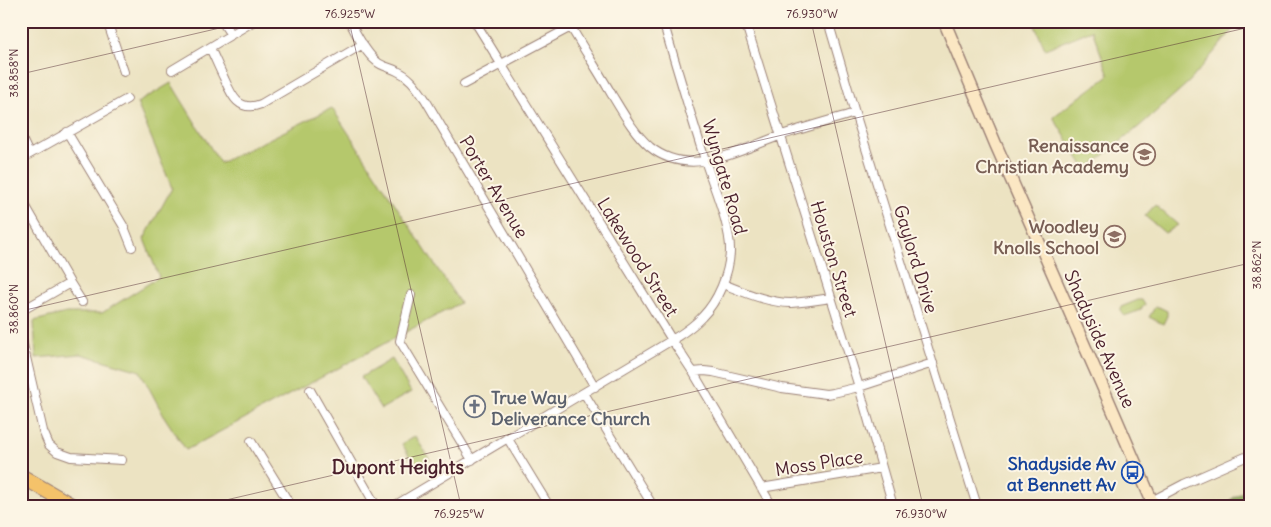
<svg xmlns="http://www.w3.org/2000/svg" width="1271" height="527" viewBox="0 0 1271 527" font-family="Delius,sans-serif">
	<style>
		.green { fill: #b5c86c; stroke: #80744c }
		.forest { fill: #90ac60; stroke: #6d6646 }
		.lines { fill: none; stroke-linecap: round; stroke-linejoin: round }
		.street-casing { stroke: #9b8176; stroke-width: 10 }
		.secondary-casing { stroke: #9b8176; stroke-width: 14 }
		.highway-casing { stroke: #9b8176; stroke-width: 16 }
		.street { stroke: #fff; stroke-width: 8 }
		.secondary { stroke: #fbe7c3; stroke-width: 11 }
		.highway { stroke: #f4c26a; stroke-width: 14 }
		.ticks { fill: none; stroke: #4a1f2b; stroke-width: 1; stroke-opacity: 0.45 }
		.labels { text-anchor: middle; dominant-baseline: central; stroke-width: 4; stroke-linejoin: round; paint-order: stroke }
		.education-label { font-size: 18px; font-weight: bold; fill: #785e54; stroke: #fcf5e5; text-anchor: end }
		.street-label { font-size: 18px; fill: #4a1f2b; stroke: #fcf5e5 }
		.worship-label { font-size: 18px; font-weight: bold; fill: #5b616d; stroke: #fcf5e5; text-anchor: start }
		.transit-label { font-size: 18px; font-weight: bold; fill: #164399; stroke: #fcf5e5; text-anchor: end }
		.neighbourhood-label { font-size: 19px; font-weight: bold; fill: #4a1f2b; stroke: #fcf5e5 }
		.neatline { fill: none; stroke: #4a1f2b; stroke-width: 2 }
		.ticks-label { font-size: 12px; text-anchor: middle; fill: #4a1f2b }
	</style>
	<rect width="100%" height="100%" fill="#fcf5e5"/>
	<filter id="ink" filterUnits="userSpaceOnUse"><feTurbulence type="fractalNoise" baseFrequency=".02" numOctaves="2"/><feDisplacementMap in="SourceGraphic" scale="10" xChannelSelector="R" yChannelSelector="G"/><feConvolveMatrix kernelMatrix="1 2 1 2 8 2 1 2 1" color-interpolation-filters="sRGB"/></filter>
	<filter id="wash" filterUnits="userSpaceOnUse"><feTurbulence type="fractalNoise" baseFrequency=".0096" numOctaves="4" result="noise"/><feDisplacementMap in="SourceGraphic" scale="20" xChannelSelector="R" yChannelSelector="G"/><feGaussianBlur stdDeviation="1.12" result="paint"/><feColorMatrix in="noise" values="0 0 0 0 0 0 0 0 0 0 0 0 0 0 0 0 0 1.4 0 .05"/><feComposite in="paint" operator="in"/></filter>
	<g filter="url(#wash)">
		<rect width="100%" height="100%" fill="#ece3c2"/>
		<!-- green -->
		<path class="green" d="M1033 21H1239L1236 26 1190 81 1142 124 1086 170 1053 117 1109 75 1092 30 1045 49Z
			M171 83 220 163 332 108 460 303 186 450 165 418 140 371 81 354 36 358 34 321 66 313H102L159 277 144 239 172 188 137 103Z
			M1155 205 1178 225 1165 233 1145 216Z
			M1138 300H1142L1145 305C1141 311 1130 314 1124 316L1121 311V307Z
			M1155 307H1159L1167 311V316L1163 324 1149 317Z
			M392 359 411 392 381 409 361 377Z
			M415 436 430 460 417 468 402 444Z"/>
		<!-- forest -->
		<path class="forest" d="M1250 487V506H1221Z"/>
	</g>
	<g filter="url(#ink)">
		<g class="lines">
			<defs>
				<path id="street" d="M107 21 124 72
					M222 21 231 35
					M349 21C357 34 364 51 376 61 382 67 390 67 397 71 411 77 417 88 425 99L595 387
					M745 21 859 387 893 506
					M828 21 855 113 977 506
					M477 25 672 340 693 372 772 506
					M571 27C584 50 599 72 612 95 623 113 634 133 650 147 691 180 741 149 782 135 806 127 831 120 855 113
					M210 48C215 58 219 68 224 78 231 94 238 113 261 104L363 44
					M172 70 254 21
					M464 84 582 21
					M67 132 124 227 132 247
					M21 137 29 154
					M21 159 127 99
					M21 198 70 283 82 302
					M723 284C744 292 768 303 791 303 804 302 818 300 831 298
					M411 295 400 341 472 460
					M21 311 70 283
					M21 328 22 340 43 431 49 445 57 452 71 457 122 460
					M693 372 704 371 713 372 782 388 826 394 833 393 859 387 933 363
					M310 390 376 506
					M584 393 653 506
					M508 439 549 506
					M251 441 291 506
					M761 488 882 468
					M394 506 672 340C683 333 693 327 702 317 718 301 729 274 730 252 731 227 714 188 706 163 691 116 677 69 663 21
					M1142 506 1184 484 1250 455"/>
				<path id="secondary" d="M944 21 996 145 1101 383 1154 506"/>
				<path id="highway" d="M21 476 73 506
					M21 504 24 506"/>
			</defs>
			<!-- street casing -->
			<use href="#street" class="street-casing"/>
			<!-- secondary casing -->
			<use href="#secondary" class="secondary-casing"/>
			<!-- highway casing -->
			<use href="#highway" class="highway-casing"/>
			<!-- street -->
			<use href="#street" class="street"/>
			<!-- secondary -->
			<use href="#secondary" class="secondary"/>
			<!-- highway -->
			<use href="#highway" class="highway"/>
		</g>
	</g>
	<!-- ticks -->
	<path class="ticks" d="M349 21 461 506M811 21 923 506M21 74 250 21M21 311 1250 27M200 506 1250 263M1225 506 1250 500"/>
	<!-- icons -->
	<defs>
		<symbol id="school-ring" viewBox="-11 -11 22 22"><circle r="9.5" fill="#fcf5e5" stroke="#8d6e63" stroke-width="1.5"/><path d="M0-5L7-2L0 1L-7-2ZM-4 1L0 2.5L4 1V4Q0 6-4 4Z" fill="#8d6e63"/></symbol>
		<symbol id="church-ring" viewBox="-11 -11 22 22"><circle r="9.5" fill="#fcf5e5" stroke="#6b7280" stroke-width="1.5"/><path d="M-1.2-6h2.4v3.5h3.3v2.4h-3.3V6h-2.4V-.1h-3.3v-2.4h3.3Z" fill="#6b7280"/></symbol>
		<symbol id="bus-ring" viewBox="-11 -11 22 22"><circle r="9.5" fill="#fcf5e5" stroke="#1a4fb4" stroke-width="1.5"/><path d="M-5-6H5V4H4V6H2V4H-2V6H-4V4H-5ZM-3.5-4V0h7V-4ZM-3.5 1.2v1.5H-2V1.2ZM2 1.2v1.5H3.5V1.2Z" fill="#1a4fb4"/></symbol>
	</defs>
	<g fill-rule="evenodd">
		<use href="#school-ring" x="1132" y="142" width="25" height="25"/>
		<use href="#school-ring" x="1102" y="224" width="25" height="25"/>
		<use href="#church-ring" x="462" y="394" width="25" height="25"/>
		<use href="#bus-ring" x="1120" y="460" width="25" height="25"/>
	</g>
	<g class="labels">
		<!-- education labels -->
		<g class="education-label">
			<text x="1129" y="145">Renaissance<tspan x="1129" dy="21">Christian Academy</tspan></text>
			<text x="1099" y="226">Woodley<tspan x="1099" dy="21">Knolls School</tspan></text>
		</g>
		<!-- street labels -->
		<g class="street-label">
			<text transform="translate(725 177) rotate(74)">Wyngate Road</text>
			<text transform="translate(494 187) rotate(59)">Porter Avenue</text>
			<text transform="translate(638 257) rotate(58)">Lakewood Street</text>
			<text transform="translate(834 259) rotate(73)">Houston Street</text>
			<text transform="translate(916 259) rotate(73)">Gaylord Drive</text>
			<text transform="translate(1100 339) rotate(66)">Shadyside Avenue</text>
			<text transform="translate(819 463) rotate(-9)">Moss Place</text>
		</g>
		<!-- worship labels -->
		<g class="worship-label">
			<text x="491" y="397">True Way<tspan x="491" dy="21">Deliverance Church</tspan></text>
		</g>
		<!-- transit labels -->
		<g class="transit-label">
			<text x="1116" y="463">Shadyside Av<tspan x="1116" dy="21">at Bennett Av</tspan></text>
		</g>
		<!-- neighbourhood labels -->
		<g class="neighbourhood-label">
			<text x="398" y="467">Dupont Heights</text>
		</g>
	</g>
	<!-- margin -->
	<rect width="1271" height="527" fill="none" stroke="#fcf5e5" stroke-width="55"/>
	<rect x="28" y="28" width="1216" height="472" class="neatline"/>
	<g class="ticks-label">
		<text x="350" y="18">76.925°W</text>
		<text x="812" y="18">76.930°W</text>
		<text transform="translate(14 73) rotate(-90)" y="4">38.858°N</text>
		<text transform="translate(1257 265) rotate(-90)" y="4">38.862°N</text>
		<text transform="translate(14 309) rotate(-90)" y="4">38.860°N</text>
		<text x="459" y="518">76.925°W</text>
		<text x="921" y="518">76.930°W</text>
	</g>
</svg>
